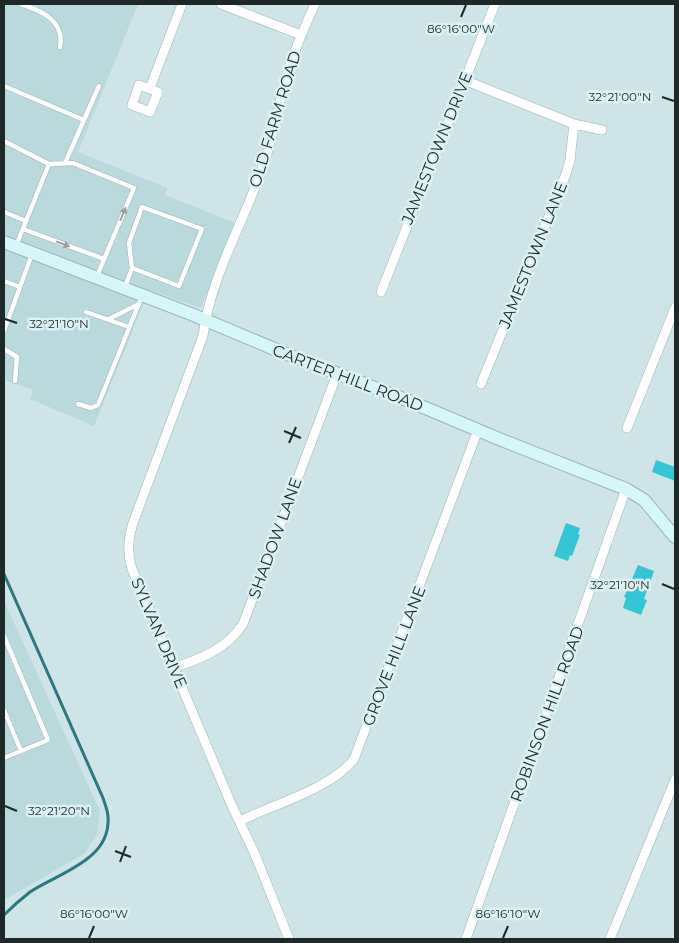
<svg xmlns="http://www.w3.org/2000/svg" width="679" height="943" viewBox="0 0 679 943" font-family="Montserrat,sans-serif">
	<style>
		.built { fill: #bad9dd }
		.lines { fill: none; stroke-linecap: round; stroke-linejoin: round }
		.stream { stroke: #2c7880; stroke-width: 3 }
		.building { fill: #36c5d5 }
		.lane-casing { stroke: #9eb3b6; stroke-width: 5.5 }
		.street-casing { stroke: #9eb3b6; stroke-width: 10 }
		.secondary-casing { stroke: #9eb3b6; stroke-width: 14 }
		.lane { stroke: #fff; stroke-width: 4.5 }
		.street { stroke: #fff; stroke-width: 9 }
		.secondary { stroke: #d5f7fa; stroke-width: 12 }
		.oneway { fill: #9a9e9f }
		.ticks { fill: none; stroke: #1f2829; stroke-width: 2 }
		.labels { text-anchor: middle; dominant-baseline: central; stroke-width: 5; stroke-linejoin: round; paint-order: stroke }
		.street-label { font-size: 16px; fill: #1f2829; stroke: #dbf1f4 }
		.ticks-label { font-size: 12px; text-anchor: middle; fill: #1f2829; stroke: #dbf1f4; stroke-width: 5; stroke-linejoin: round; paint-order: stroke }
	</style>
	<rect width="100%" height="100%" fill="#cee4e7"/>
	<!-- built -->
	<path class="built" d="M4 4H138L78 152 167 188 165 195 235 223 201 308 149 290 94 426 30 399 33 390 4 380Z
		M4 601 100 811 97 834 85 853 4 900Z"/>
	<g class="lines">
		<!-- stream -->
		<path class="stream" d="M4 574 103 798C105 804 108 811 108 817 111 860 59 873 30 892 21 899 12 907 4 915"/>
	</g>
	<!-- building -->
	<path class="building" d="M656 460 675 467V481L652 472Z
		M566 523 580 528 578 534 580 535 572 556 570 555 568 561 554 556Z
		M638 565 654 571 644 599 647 600 641 615 623 608 626 598 624 597Z"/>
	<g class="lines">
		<defs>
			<path id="lane" d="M21 4C42 11 65 21 60 47
				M4 86 84 120
				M4 141 49 164 16 246
				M65 163 99 86
				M49 164 73 163 134 188 97 276
				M4 212 26 221
				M23 229 104 259
				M4 281 20 287
				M125 287 132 268 129 243 142 207 202 229 179 286 132 268
				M86 312 129 327
				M109 319 139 304
				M4 331 32 254
				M4 349 17 357 15 381
				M78 404 91 408 98 405 142 296
				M4 636 48 740 4 758
				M4 710 21 751"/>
			<path id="street" d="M221 4 301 35
				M464 80 574 124 602 130
				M139 85 158 92 150 112 132 105Z
				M150 88 182 4
				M381 292 495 4
				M481 384 566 174 570 160 574 124
				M627 428 675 308
				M173 668C200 659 227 649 243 624L337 374
				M240 821C274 804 331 789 354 759L478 430
				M289 939 254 852 232 806 132 569C127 553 128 540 133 523L203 336C211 274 246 219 265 160 274 133 278 106 286 78 293 53 304 28 315 4
				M466 939 626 489
				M610 939 675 780"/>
			<path id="secondary" d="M4 242 191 314 284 353 409 401 499 439 626 489 644 500 675 537"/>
		</defs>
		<!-- lane casing -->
		<use href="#lane" class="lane-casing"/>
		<!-- street casing -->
		<use href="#street" class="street-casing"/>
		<!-- secondary casing -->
		<use href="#secondary" class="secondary-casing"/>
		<!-- lane -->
		<use href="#lane" class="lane"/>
		<!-- street -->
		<use href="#street" class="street"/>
		<!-- secondary -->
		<use href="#secondary" class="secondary"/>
	</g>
	<!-- one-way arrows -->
	<defs><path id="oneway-solid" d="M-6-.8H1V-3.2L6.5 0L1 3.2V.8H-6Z" transform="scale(1.25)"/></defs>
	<g class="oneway">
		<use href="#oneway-solid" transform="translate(123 214) rotate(-67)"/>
		<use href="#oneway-solid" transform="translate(63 244) rotate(21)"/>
	</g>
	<!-- ticks -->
	<path class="ticks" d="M461 17 466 5M662 97 674 101M5 319 17 323M284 431 301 438M289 443 296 427M662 584 674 589M5 806 17 811M115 851 131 857M120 862 126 846M89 938 94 926M503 938 508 926"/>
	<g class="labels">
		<!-- street labels -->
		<g class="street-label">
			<text transform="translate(275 119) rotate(-73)">OLD FARM ROAD</text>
			<text transform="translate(437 148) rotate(-68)">JAMESTOWN DRIVE</text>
			<text transform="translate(533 255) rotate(-68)">JAMESTOWN LANE</text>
			<text transform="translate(348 378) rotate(21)">CARTER HILL ROAD</text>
			<text transform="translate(275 538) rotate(-70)">SHADOW LANE</text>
			<text transform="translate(159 633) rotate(67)">SYLVAN DRIVE</text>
			<text transform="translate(394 656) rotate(-69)">GROVE HILL LANE</text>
			<text transform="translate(547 714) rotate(-70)">ROBINSON HILL ROAD</text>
		</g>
	</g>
	<g class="ticks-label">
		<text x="461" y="33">86°16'00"W</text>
		<text x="620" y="101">32°21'00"N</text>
		<text x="59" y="328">32°21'10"N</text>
		<text x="620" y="589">32°21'10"N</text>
		<text x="59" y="815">32°21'20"N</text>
		<text x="94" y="918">86°16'00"W</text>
		<text x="508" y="918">86°16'10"W</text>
	</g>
	<!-- border -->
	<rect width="679" height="943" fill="none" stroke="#1f2829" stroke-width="10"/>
</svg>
